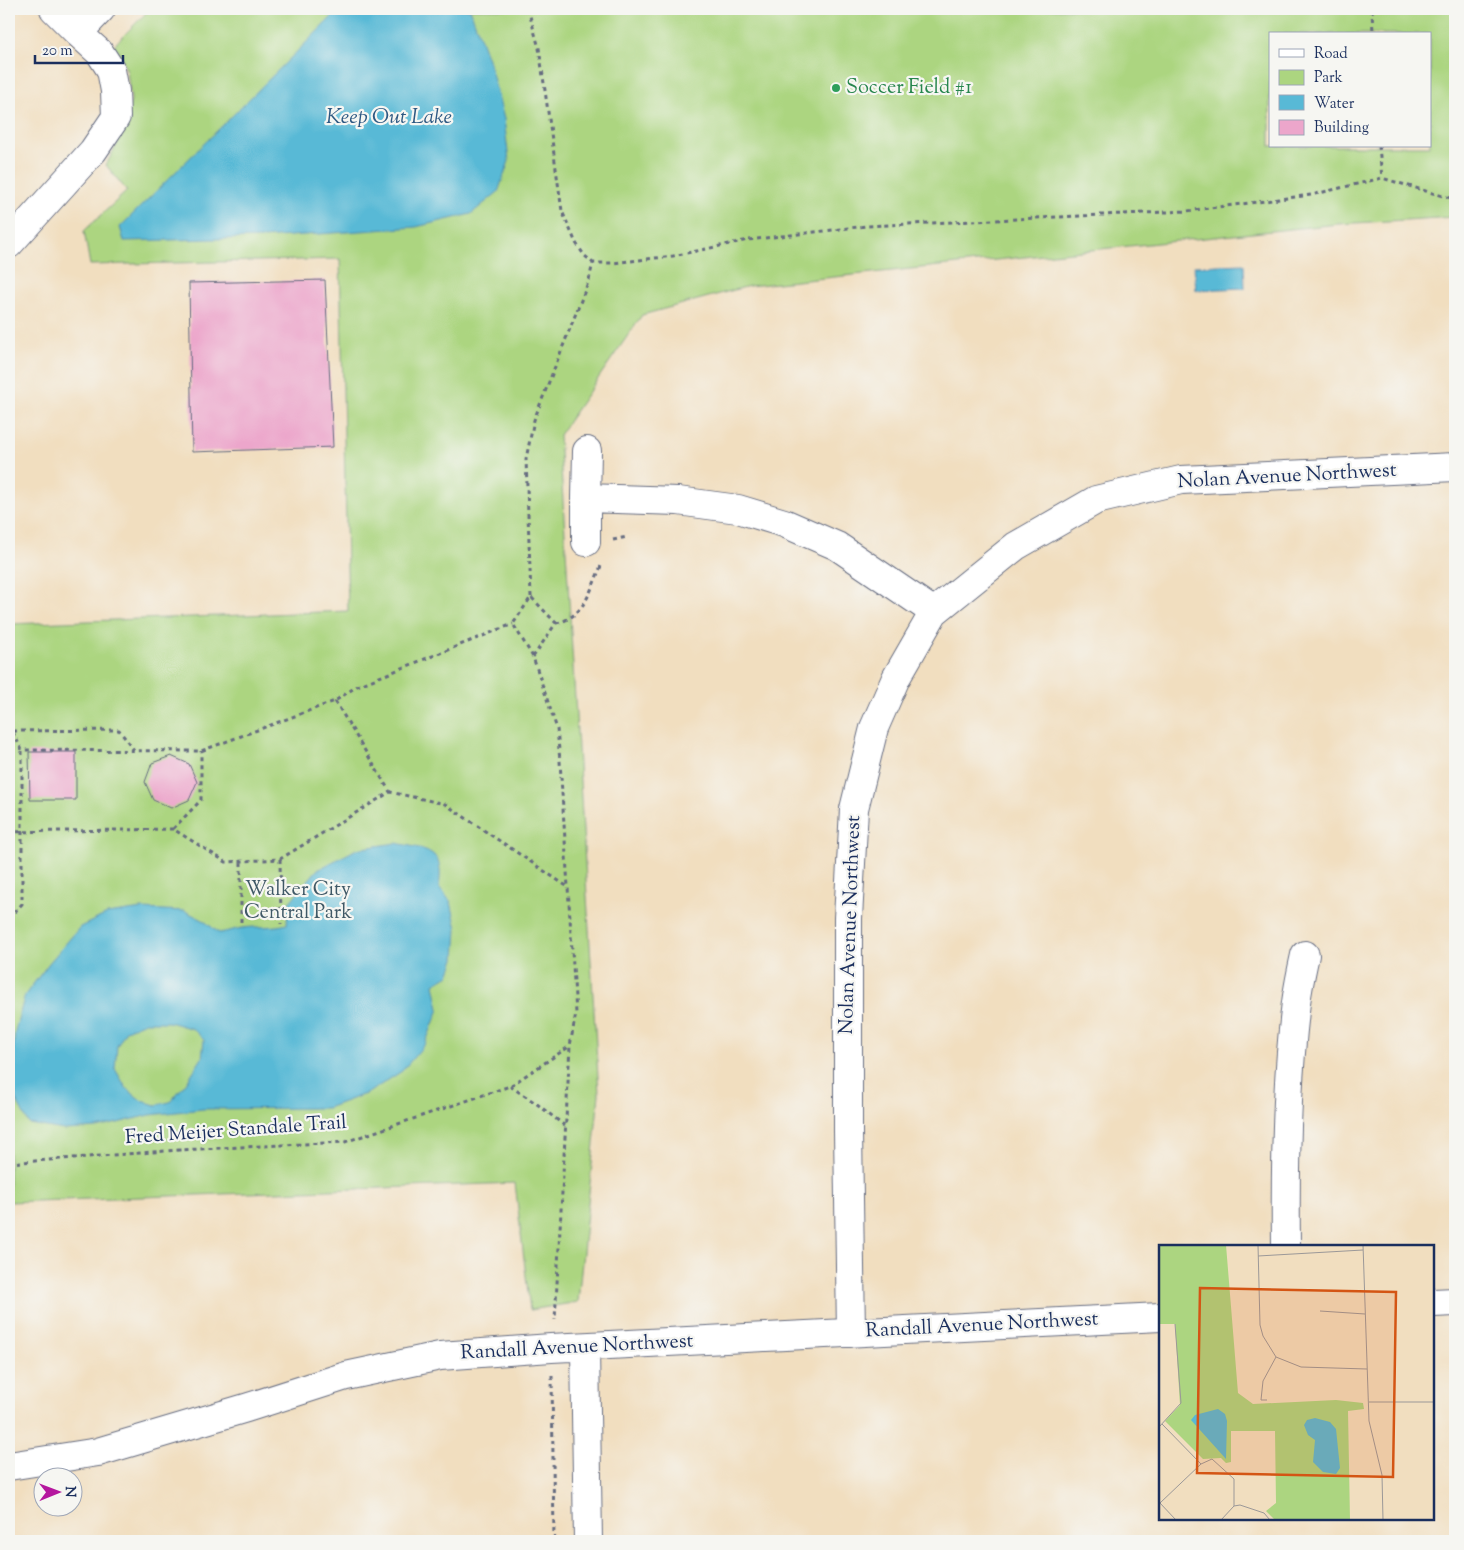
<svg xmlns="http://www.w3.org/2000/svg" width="1464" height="1550" viewBox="0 0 1464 1550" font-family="'Sorts Mill Goudy',serif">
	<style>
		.green { fill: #acd580; stroke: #64826f; fill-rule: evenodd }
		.water { fill: #58b9d6; stroke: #3a749a; fill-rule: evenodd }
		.building { fill: #eca6cb }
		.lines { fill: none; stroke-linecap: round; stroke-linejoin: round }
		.minor-casing { stroke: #666c80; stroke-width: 30 }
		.path { stroke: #666c80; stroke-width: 3; stroke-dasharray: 4 4; stroke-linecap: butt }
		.minor { stroke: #fff; stroke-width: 28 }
		.leisure-dot { fill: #2e9e5b; stroke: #f6f6f2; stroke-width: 2 }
		.labels { text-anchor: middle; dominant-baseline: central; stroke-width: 4.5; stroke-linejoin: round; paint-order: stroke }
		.leisure-label { font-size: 20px; fill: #27864d; stroke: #f6f6f2; text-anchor: start }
		.street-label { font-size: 20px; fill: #1b2f5e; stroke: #f6f6f2 }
		.park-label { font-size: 20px; fill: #3f5866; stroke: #f6f6f2 }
		.water-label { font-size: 21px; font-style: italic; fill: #2d5882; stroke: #f6f6f2 }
		.inset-road { fill: none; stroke: #9b9898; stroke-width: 1 }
		.view { fill: #d45514; fill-opacity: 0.15; stroke: #d45514; stroke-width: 2.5 }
		.inset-edge { fill: none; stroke: #1b2f5e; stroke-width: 2.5 }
	</style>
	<rect width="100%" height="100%" fill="#f6f6f2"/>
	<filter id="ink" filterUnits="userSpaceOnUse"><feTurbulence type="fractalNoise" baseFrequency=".02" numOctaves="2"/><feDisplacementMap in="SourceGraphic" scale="10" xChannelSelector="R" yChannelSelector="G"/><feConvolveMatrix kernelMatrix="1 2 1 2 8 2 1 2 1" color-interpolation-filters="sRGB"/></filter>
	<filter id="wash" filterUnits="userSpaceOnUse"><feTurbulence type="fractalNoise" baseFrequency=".0096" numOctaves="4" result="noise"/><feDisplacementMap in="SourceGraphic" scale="20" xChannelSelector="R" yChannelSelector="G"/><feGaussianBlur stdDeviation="1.12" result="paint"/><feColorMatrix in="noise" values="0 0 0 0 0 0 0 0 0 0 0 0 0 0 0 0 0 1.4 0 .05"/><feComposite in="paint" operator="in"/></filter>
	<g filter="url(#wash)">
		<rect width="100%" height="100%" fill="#f1debf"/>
		<!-- green -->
		<path class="green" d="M150 9H1455V217L1338 224 749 286 642 315 559 435 599 1094 578 1302 530 1310 515 1183 9 1202V624L348 611 340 259 90 265 84 231 127 191 106 165 123 132 131 100 127 71 114 45ZM1270 34H1430V146H1270Z"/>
		<!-- water -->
		<path class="water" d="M340 9H470L489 62 504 119 509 161 498 192 471 214 416 227 263 238 124 241 120 227Z
			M1244 264 1245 288 1196 290 1194 266Z
			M396 843C427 850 445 848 439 887L451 902 457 929 455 959 449 975 434 984 439 1009 425 1044 402 1071 368 1093 327 1108 203 1109 150 1115 97 1128 64 1130 29 1124 17 1102 11 1074 15 1031 25 995 49 963 80 927 107 914 142 909 185 911 203 920 219 933C227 932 235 929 243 928 257 926 273 928 287 924L288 904 317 870 357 849ZM145 1022H169L193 1029 204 1040 202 1058 186 1083 170 1102 156 1105 142 1101 127 1089 115 1069 117 1046 126 1030Z"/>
		<g id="blocks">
			<!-- building -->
			<path class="building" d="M325 280 333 447 192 452 189 283Z
				M29 752H76V800H30Z
				M171 756 189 764 197 782 189 800 171 808 153 800 145 782 152 763Z"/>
		</g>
	</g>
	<g filter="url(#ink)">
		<use href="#blocks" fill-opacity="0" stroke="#666c80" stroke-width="1"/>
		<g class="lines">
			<defs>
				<path id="minor" d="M54 9 78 33 101 9
					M9 244 93 151 116 117 115 91 111 70 100 53 78 33
					M586 498 587 451
					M586 542V498L678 501 738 509 784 523 837 546 934 612
					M1286 1246C1285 1168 1286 1089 1295 1011 1297 992 1301 973 1305 955
					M1433 1303 1455 1302
					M851 1333 848 1131V918L854 809 874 728 896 678 934 612 1016 546 1096 500 1181 480 1455 467
					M585 1348 588 1541
					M9 1466 98 1452 246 1408 346 1376 440 1356 551 1348 1160 1317"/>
			</defs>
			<!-- minor casing -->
			<use href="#minor" class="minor-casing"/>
			<!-- path -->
			<path class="path" d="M528 9 539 48 562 211 576 243 584 255 593 263
				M1372 9 1373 34
				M1379 146 1382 178
				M613 540 627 537
				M531 597 526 459 534 420 589 280 593 263H613L673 256 748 240 866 226 1187 211 1311 195 1382 178 1446 197 1455 198
				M556 623C584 618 591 589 601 566
				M533 657 556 623 531 597 513 624 533 657 557 729 560 761 576 1013 570 1046 555 1320
				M335 701 390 792
				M9 725 22 750 201 751 335 701 357 686 513 624
				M13 731 119 730 134 750
				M173 829 201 800V751
				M9 832 173 829 226 862 280 859 390 792 445 804 568 887
				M280 859 281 924
				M241 862V926
				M9 918 22 904V750
				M510 1086 537 1104 565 1126
				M9 1163 179 1150 345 1142 510 1086 570 1046
				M552 1376 554 1541"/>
			<!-- minor -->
			<use href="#minor" class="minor"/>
		</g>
	</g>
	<!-- markers -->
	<circle class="leisure-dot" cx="836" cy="88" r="5"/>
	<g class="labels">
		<!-- leisure labels -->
		<g class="leisure-label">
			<text x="846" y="88">Soccer Field #1</text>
		</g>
		<!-- street labels -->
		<g class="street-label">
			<text transform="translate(1287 477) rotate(-3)">Nolan Avenue Northwest</text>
			<text transform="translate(851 925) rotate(-88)">Nolan Avenue Northwest</text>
			<text transform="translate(236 1131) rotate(-4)">Fred Meijer Standale Trail</text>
			<text transform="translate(982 1326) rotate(-3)">Randall Avenue Northwest</text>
			<text transform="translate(577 1348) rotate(-3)">Randall Avenue Northwest</text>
		</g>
		<!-- park labels -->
		<g class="park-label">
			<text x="298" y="890">Walker City<tspan x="298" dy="23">Central Park</tspan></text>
		</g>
		<!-- water labels -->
		<g class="water-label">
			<text x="389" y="118">Keep Out Lake</text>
		</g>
	</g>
	<!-- overview -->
	<g transform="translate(1159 1245)">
		<rect width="275" height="275" fill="#f1debf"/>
		<path d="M0 0H67L79 148 94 159 177 155 204 158 205 164 189 166 191 275H116L107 266 117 258 116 186H72V217L67 218 62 213 44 214 6 176 21 160 16 79H0Z" fill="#acd580"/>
		<path d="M59 164 66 169 68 176 67 214 32 175 36 170ZM156 173 171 177 177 184 181 223 177 229 164 227 154 217 156 195 149 190 145 180 148 175Z" fill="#58b9d6"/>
		<path class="inset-road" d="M99 0 101 80 104 91 117 112 142 122 208 124M204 0 210 176 223 230 224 275M99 11 204 5M161 66 206 69M108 155H102L104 136 117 112M210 157H275M0 182 22 158 16 79M42 219 53 214 75 234V261M0 257 17 275M1 258 42 219 3 179M62 275 75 261 81 260 105 268 111 275"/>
		<path class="view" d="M41 43 237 47 234 232 38 228Z"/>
		<rect width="275" height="275" class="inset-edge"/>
	</g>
	<!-- margin -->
	<rect width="1464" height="1550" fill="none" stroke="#f6f6f2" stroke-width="30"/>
	<!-- legend -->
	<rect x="1269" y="32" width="162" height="115" fill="#f6f6f2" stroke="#9ea6b7"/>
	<rect x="1279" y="49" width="25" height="8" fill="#ffffff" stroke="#9ea6b7"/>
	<text x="1314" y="58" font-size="15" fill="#1b2f5e">Road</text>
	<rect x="1279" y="70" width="25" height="15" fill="#acd580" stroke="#9ea6b7"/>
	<text x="1314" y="82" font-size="15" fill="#1b2f5e">Park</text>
	<rect x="1279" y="95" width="25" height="15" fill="#58b9d6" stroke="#9ea6b7"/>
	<text x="1314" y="108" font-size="15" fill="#1b2f5e">Water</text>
	<rect x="1279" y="120" width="25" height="15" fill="#eca6cb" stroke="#9ea6b7"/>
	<text x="1314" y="132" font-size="15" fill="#1b2f5e">Building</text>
	<!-- north arrow -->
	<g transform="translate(58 1492) rotate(89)"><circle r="24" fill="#f6f6f2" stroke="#9ea6b7"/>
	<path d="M0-4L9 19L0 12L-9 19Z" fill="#b5179e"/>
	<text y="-8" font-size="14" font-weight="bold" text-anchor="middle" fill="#1b2f5e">N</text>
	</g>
	<!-- scale -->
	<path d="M35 55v8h88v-8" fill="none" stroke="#1b2f5e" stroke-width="2.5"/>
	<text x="42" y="55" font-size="15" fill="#1b2f5e" stroke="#f6f6f2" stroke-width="4" paint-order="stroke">20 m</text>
</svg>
